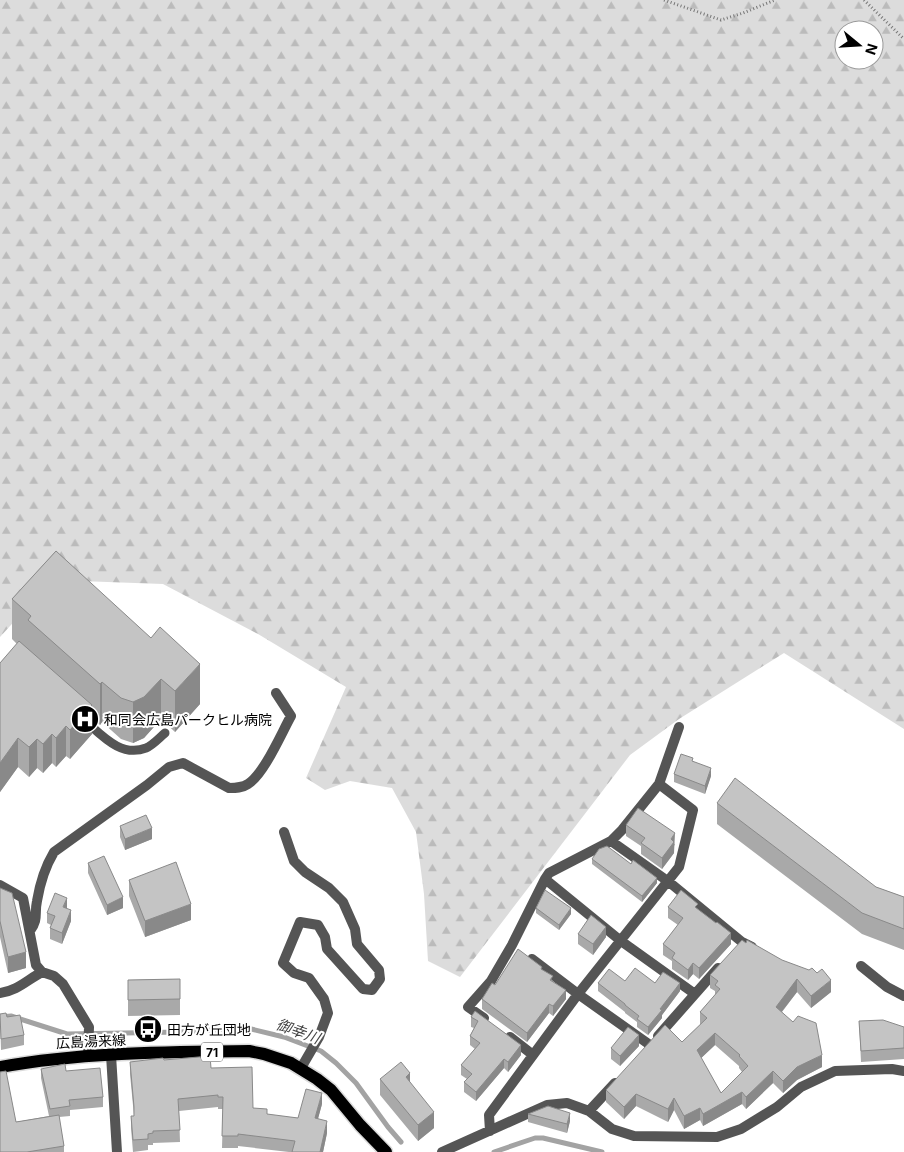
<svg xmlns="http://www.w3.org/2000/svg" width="904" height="1152" viewBox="0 0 904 1152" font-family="Inter,'Noto Sans JP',sans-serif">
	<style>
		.forest { fill: url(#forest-firs); fill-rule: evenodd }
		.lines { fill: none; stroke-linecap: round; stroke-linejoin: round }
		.stream { stroke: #a3a3a3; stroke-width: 5 }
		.primary-casing { stroke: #dbdbdb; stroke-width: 15 }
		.path { stroke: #777; stroke-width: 3; stroke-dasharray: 1 2.5; stroke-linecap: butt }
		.service { stroke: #555; stroke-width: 9 }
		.minor { stroke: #555; stroke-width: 10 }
		.primary { stroke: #000; stroke-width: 12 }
		.wall { fill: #a9a9a9; fill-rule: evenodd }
		.shaded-wall { fill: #898989 }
		.building { fill: #c4c4c4; stroke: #898989; fill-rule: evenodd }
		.labels { text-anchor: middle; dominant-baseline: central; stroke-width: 4; stroke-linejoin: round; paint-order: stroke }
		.shield { fill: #fff; stroke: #4c4c4c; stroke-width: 1 }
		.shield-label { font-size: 12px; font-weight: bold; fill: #000 }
		.poi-label { font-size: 14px; fill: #000; stroke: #fff; text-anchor: start }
		.street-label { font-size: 14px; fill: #000; stroke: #fff }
		.water-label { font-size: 15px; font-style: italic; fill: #444; stroke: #fff }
	</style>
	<defs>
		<pattern id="forest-firs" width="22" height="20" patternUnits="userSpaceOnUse" patternTransform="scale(1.25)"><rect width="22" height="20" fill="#dcdcdc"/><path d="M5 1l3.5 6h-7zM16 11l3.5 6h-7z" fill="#bbb"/></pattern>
	</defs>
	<rect width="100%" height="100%" fill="#fff"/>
	<!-- forest -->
	<path class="forest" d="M0 0H904V729L784 653 679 719 630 755 460 977 428 961 424 894 416 832 392 788 350 781 325 790 306 778 346 687 258 634 163 584 52 580 0 637ZM844 30H874V60H844Z"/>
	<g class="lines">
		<!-- stream -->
		<path class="stream" d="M0 1017 11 1016 67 1034 181 1032 247 1028 284 1037 321 1051 336 1063 356 1083 388 1127 401 1142
			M494 1152 535 1138H543L602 1152"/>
		<defs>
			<path id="primary" d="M0 1067C82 1052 166 1052 249 1051L264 1054 291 1063 317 1079 331 1090 360 1125 386 1152"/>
		</defs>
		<!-- primary casing -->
		<use href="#primary" class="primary-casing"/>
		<!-- path -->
		<path class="path" d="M664 0 721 20 743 13 775 0
			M864 0 904 39"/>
		<!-- service -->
		<path class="service" d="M83 719C101 734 120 758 146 748 153 745 159 738 165 733"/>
		<!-- minor -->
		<path class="minor" d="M284 832 294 861 305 872 329 888 343 902 355 929 357 944 379 970 380 979 372 990 363 989 327 949 325 937 318 925 300 922 283 963 294 973 309 978 324 999 328 1013 319 1037 301 1068
			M611 841 669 882 742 942 752 947
			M545 879 621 941 695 994
			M0 885 23 898 36 965 42 972 54 976 63 984 89 1027 88 1055
			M30 931C39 918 34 915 37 901 40 883 45 867 54 852L147 785 169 767 183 763 229 788C236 788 242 788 248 784 264 774 281 734 291 716L276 693
			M532 959 578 994 650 1045
			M861 966 887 987 904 996
			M0 993C17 991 27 980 42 972
			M484 1018 468 1007 491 981 512 945 545 879 549 873 611 841 622 830 659 784 679 727
			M658 1036 718 968
			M510 1037 533 1055
			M111 1055 117 1152
			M589 1111 615 1083
			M490 1131 489 1115 578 994 679 867 693 810 659 784
			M442 1152 547 1105 567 1103 589 1111 612 1129 634 1136 717 1137 741 1129 777 1107 801 1087 835 1071 892 1069 904 1071"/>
		<!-- primary -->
		<use href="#primary" class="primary"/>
	</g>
	<!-- wall -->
	<path class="wall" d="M56 551 200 704 175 732 161 719 144 738 133 743 121 739 102 722 100 725 92 718V734L70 759 66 756 56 767 52 763 43 773 37 768 29 777 18 767 0 792V663L17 644 12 639V599Z
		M693 761 711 776 705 794 674 782V774Z
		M717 803 876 887 904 897V950L862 934 717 824Z
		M626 825 675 844 674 846V853L662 869 641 854V846L626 836Z
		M120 826 152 839 125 850 120 837Z
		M592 859 657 883 642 902 592 864Z
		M88 863 123 908 107 915 88 873Z
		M129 880 191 920 145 937 129 896Z
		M0 888 26 968 8 973 0 937Z
		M668 907 698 910 731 944 699 979 693 974 688 980 672 969V961L663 955V944L678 925 668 918Z
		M536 908 571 914 559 930 536 913Z
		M67 909 71 921 62 944 50 939V928L51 925 47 923V913Z
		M578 934 606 937 593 955 578 944Z
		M746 943 831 992 811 1008 797 992 782 1012 822 1067 797 1080 783 1093 773 1083 746 1109 742 1104 703 1126 700 1120 684 1129 674 1110 668 1122 636 1106 624 1119 606 1102V1090L682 1042 700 1025V1012L715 995V991L710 988V975ZM715 1045 739 1066V1068L742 1072 721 1093 701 1058Z
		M542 970 553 981 566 999 553 1016 549 1013 527 1042 482 1009V999L495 985Z
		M180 979V1015L128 1016V980Z
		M625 981 655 983 680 991 662 1015V1018L648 1035 637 1027V1022L625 1013V1012L598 991V983Z
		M475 1011 521 1055 508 1072 504 1068 476 1101 464 1092V1082L467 1079 461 1075V1065L475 1049 470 1045V1036L474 1028 471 1027V1017Z
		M0 1014 7 1017 24 1035V1045L1 1050Z
		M859 1021 904 1027V1059L861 1062Z
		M639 1046 620 1066 611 1059V1048Z
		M164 1060 211 1068 253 1108 267 1115 298 1118 322 1104 318 1118 327 1133 323 1152H289L238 1146V1148H222L223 1109H218V1107L179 1111 180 1142 153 1143V1145H148V1150L133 1152 131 1128V1116H134L130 1074V1062Z
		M41 1069 66 1071 103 1097V1107L70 1110V1116L59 1117 64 1146V1152H0L16 1122 49 1116 41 1078Z
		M380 1079 410 1082 434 1128 418 1141 380 1095Z
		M528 1114 570 1121 567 1133 528 1122Z"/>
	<!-- shaded-wall -->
	<path class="shaded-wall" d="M200 664V704L175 732V691Z
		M161 679V719L144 738 133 743V702Z
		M102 682V722L100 725V684Z
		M92 705V734L70 759V730Z
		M66 726V756L56 767V738Z
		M52 734V763L43 773V744Z
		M18 738V767L0 792V763Z
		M37 739V768L29 777V747Z
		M711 768V776L705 794V786Z
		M152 828V839L125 850V839Z
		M675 833 674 853 662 869V858L671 839Z
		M657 878V883L642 902V896Z
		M123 897V908L107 915V905Z
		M67 898V909L63 907Z
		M191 904V920L145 937V921Z
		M571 908V914L559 930V925Z
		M71 910V921L62 944V933Z
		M606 927V937L593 955V944Z
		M731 933V944L699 979V968Z
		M26 952V968L8 973V957Z
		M693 963V974L688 980V970Z
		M797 979V992L776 1019V1007Z
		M831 980V992L811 1008V996Z
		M680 983V991L662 1015V1018L648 1035V1027L660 1009Z
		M566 990V999L553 1016V1006Z
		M549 1004V1013L527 1042V1033Z
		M715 1033V1045L697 1062V1050Z
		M639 1035V1046L620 1066V1056Z
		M521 1045V1055L508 1072V1062Z
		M822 1055V1067L797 1080 783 1093V1081L797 1067Z
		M504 1059V1068L476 1101V1092Z
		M773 1071V1083L746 1109V1097Z
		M410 1073V1089L406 1077Z
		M742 1092V1104L703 1126V1114Z
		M322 1093V1104L315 1130V1118Z
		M636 1094V1106L624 1119V1107Z
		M674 1098V1110L668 1122V1109Z
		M700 1108V1120L684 1129V1116Z
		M434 1112V1128L418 1141V1125Z
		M570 1113V1121L567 1133V1124Z
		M327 1121V1133L323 1152H320Z"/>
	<!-- building -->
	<path class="building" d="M56 551 151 638 160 627 200 664 175 691 161 679 144 697 133 702 121 698 102 682 100 684 28 620 31 616 12 599Z
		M19 641 92 705 70 730 66 726 56 738 52 734 43 744 37 739 29 747 18 738 0 763V663Z
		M681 754 693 758 692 761 711 768 705 786 674 774Z
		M735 778 876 887 904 897V929L862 913 717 803Z
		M638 808 675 833 671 839 674 842 662 858 641 843 645 838 626 825Z
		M146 815 152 828 125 839 120 826Z
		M607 846 631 864 633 860 657 878 642 896 592 859 599 849Z
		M104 856 123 897 107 905 88 863Z
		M176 862 191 904 145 921 129 880Z
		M0 888 12 893 26 952 8 957 0 921Z
		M545 890 571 908 559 925 536 908Z
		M681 890 698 904 695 907 716 923 717 922 731 933 699 968 693 963 688 970 672 958 675 953 663 944 683 918 668 907Z
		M55 893 67 898 63 907 71 910 62 933 50 928 55 916 47 913Z
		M591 915 606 927 593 944 578 934Z
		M742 940 746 943 747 940 782 960 809 970 812 968 817 973 822 969 831 980 811 996 797 979 776 1007 793 1022 798 1016 816 1023 822 1055 797 1067 783 1081 773 1071 746 1097 742 1092 703 1114 700 1108 684 1116 674 1098 668 1109 636 1094 624 1107 606 1090 665 1025 682 1042 707 1018 700 1012 720 989 715 985 718 981 710 975ZM715 1033 740 1055 739 1056 748 1066 721 1093 697 1050Z
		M518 949 542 967 541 969 553 976 550 980 566 990 553 1006 549 1004 527 1033 482 999 492 983 495 985Z
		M635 968 655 983 663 972 680 983 660 1009 662 1010 648 1027 637 1019 639 1016 625 1005V1004L598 983 609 969 625 981Z
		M180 979V999L128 1000V980Z
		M475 1011 521 1045 508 1062 504 1059 476 1092 464 1082 472 1074 461 1065 480 1043 470 1036 478 1021 471 1017Z
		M6 1013 7 1017 20 1015 24 1035 1 1039 0 1014Z
		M883 1020 904 1027V1048L861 1051 859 1021Z
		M628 1027 639 1035 620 1056 611 1048Z
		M210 1056 211 1068 252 1067 253 1108 267 1109V1114L298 1118 306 1089 322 1093 315 1118 327 1121 320 1152H292L295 1141 238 1134V1136H222L223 1097H218V1095L178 1099 180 1130 153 1131V1133L148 1134V1139L133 1140 131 1116H134V1107L130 1062 163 1058 164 1060Z
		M401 1062 410 1073 406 1077 434 1112 418 1125 380 1079Z
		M65 1064 66 1071 100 1068 103 1097 69 1100 70 1106 50 1109 41 1069Z
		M6 1071 16 1122 59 1115 64 1146 27 1152H0V1072Z
		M548 1106 570 1113 567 1124 528 1114Z"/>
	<!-- icons -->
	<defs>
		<symbol id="hospital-disc" viewBox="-11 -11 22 22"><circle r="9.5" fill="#000" stroke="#fff"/><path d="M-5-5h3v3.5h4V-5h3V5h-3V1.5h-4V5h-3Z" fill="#fff"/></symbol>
		<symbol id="bus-disc" viewBox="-11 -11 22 22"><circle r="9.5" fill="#000" stroke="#fff"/><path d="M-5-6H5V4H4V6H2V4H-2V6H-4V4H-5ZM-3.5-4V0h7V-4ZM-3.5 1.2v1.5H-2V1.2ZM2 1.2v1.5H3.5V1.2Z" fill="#fff"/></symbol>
	</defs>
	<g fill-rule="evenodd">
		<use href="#hospital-disc" x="69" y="703" width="32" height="32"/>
		<use href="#bus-disc" x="132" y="1013" width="32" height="32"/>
	</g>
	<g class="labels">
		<!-- shield labels -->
		<rect class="shield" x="201" y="1042.5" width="22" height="19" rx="4"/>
		<g class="shield-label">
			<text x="212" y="1052">71</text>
		</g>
		<!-- poi labels -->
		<g class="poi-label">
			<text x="104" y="719">和同会広島パークヒル病院</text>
			<text x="167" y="1029">田方が丘団地</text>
		</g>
		<!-- street labels -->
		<g class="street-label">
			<text transform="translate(91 1041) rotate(-3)">広島湯来線</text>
		</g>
		<!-- water labels -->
		<g class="water-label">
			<text transform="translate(298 1031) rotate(20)">御幸川</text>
		</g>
	</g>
	<!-- north arrow -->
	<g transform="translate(859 45) rotate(108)"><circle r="24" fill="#ffffff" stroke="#999999"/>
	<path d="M0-4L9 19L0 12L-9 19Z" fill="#000000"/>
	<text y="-8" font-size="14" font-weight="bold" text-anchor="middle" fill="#000000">N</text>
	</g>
</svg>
